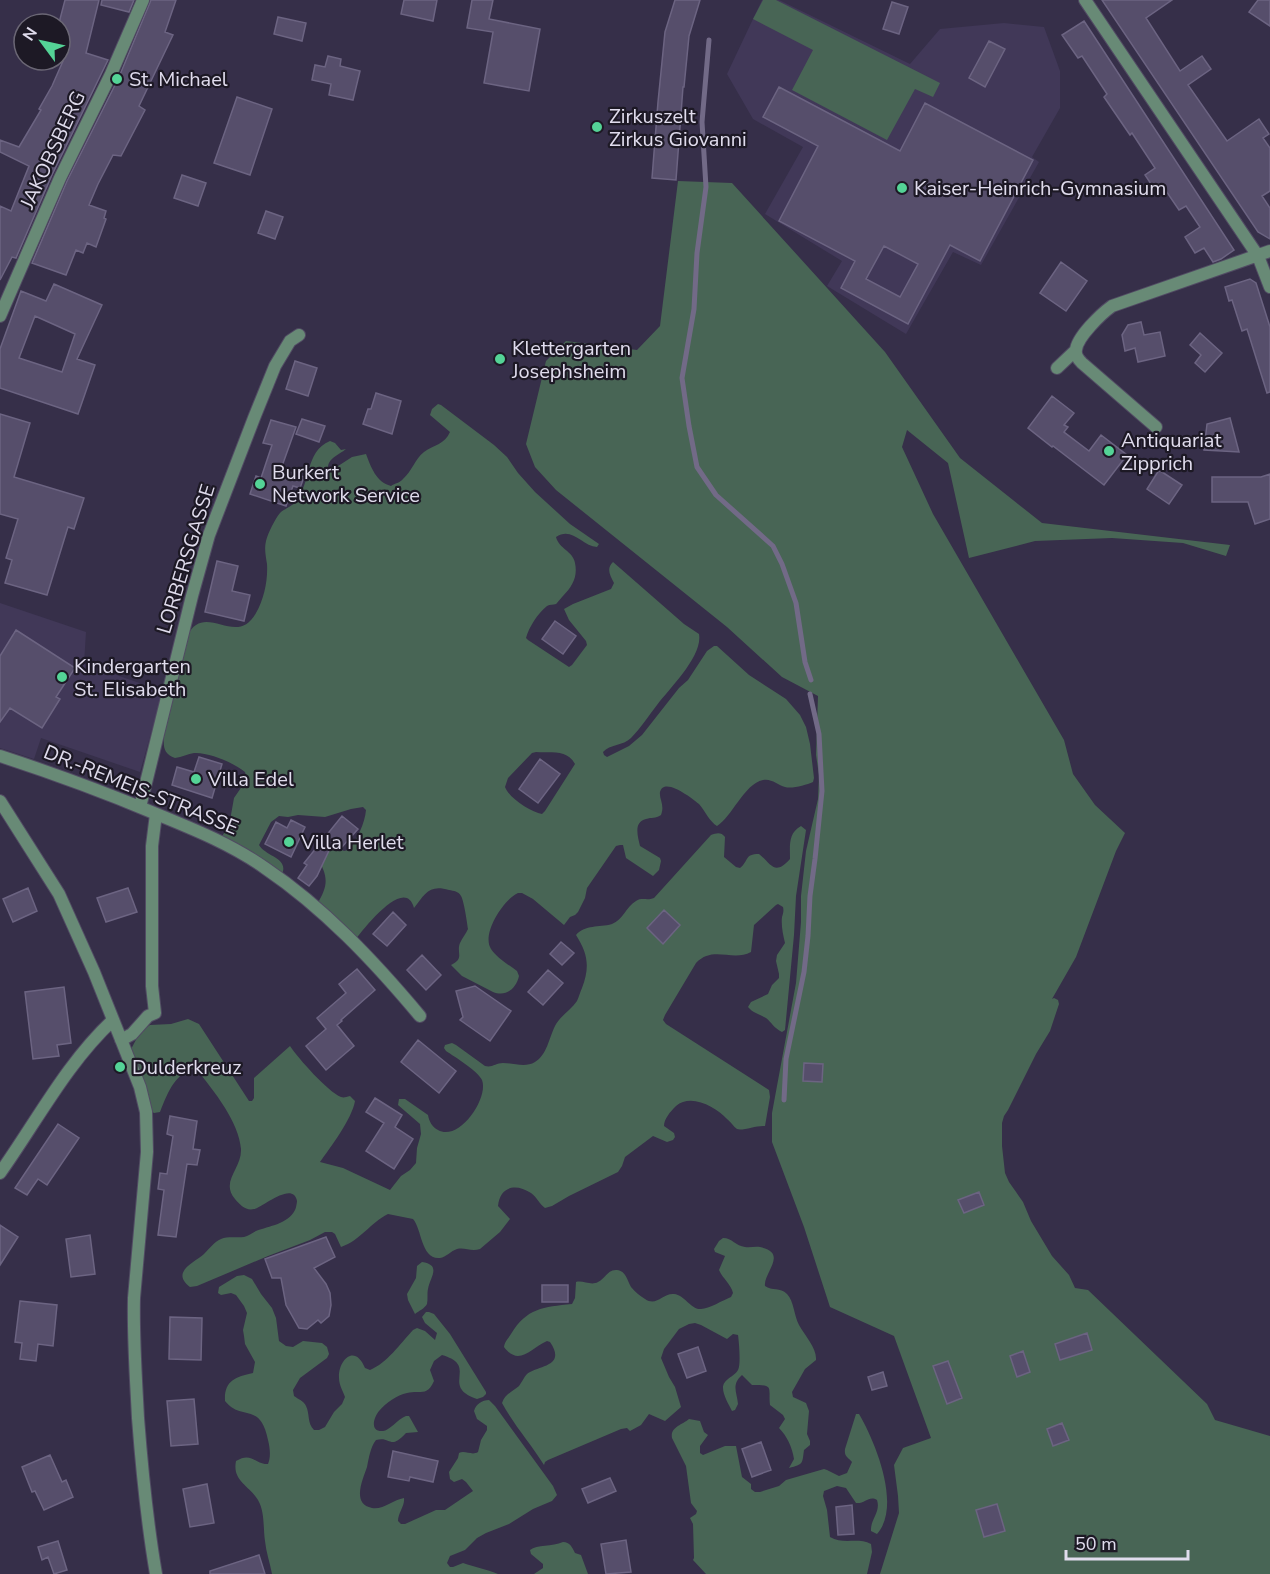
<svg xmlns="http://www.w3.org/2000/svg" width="1270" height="1574" viewBox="0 0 1270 1574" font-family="'Nunito Sans',sans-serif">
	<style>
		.built { fill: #413858 }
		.green { fill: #486555; fill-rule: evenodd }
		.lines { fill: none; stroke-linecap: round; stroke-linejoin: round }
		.stream { stroke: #726a87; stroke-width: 5 }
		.building { fill: #564e6b; stroke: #6c6482; stroke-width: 1.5; fill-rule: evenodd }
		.street-casing { stroke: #514b63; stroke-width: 14 }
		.street { stroke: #688a76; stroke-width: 12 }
		.poi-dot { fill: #54d396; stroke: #1d1925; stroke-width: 2 }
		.labels { text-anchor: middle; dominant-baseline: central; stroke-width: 4.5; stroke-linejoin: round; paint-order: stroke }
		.poi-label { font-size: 20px; fill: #e0dced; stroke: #1d1925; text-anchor: start }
		.street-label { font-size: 20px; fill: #e0dced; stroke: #1d1925 }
	</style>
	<rect width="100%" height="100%" fill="#362f49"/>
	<!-- built -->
	<path class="built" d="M762 0H779L910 64 940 29 1004 23 1044 27 1060 71V108L1032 157 1039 162 981 265 953 252 906 334 827 286 842 261 765 214 803 147 753 119 727 74Z
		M0 603 86 632 84 664 163 691 140 772 41 738 34 759 0 748Z"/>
	<!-- green -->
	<path class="green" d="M763 0H776L940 83 933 97 915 89 887 140 792 90 813 50 753 19Z
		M678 181 732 183 885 352 960 458 1042 523 1230 545 1226 556 1183 543 1112 538 1035 541 969 558 948 463 907 430 902 447 933 514 1064 740 1073 774 1095 805 1125 833 1116 851 1076 957 1052 999 1054 998 1058 1000 1059 1004 1050 1031 1036 1054 1008 1110 1004 1116 1002 1123V1146L1005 1173 1009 1182 1023 1202 1031 1221 1052 1256 1069 1275 1075 1288 1088 1290 1207 1404 1215 1420 1270 1436V1574H880L899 1513 898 1496 894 1465 903 1448 931 1438 894 1336 830 1307 804 1227 772 1142V1113L796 983 801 922V896L806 851 818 799 819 775 816 755 818 696 782 677 727 627 556 490 535 467 526 444 546 361 566 341 637 350 660 326Z
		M438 404 441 405 494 445 507 457 518 473 535 492 570 524 599 544 597 547C582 546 572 526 556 537 559 549 573 551 575 563 578 577 572 587 563 596 562 597 557 603 556 604 553 605 550 604 547 606 538 613 529 627 526 638L528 640 569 667 572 665 587 645 586 641 569 620 564 609 573 604 611 589 614 583C610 575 606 569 613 562L684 624 699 634C703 656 670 688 657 705 649 715 641 728 631 738 623 746 610 744 603 752L604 755 607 757 629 746 642 735 679 688 688 680 707 651 714 646H717L749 675 786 699 800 715 806 727 810 744 814 778 813 782C806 785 792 789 785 787 778 785 771 778 763 780 744 784 732 817 717 826 710 822 705 811 699 804 693 799 664 776 660 792 659 799 665 805 661 815 655 819 652 817 646 819 633 822 638 837 640 846L660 858 661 861 659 870 653 876 626 858 623 845H620L616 846 587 888 585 898 578 912 575 915 570 917 564 925 533 899 522 893H518C504 899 481 934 491 949 497 958 509 965 517 971L519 976C516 989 506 997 493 992L462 976 451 965C465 958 456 953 460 943 462 938 466 934 468 929 467 922 464 901 461 896 458 891 454 891 449 890 429 884 425 894 414 908 405 875 363 930 355 940L317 904C329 885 328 876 317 857L331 844 344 851 348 850C357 840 365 823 366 810L363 807 351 809 325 817 298 815 288 817 279 816 271 822 259 845C266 857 291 858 281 876L220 839 229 826 234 798 247 779 245 772C234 763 209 752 194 753 188 754 182 757 175 758 164 754 163 747 164 736L187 636C205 600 236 649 256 613 264 599 268 580 267 564 266 557 264 549 266 541 268 533 275 519 280 513 284 509 291 507 295 502 312 483 304 452 330 441L335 443 341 450 346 449C339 455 328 458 328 468L332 470 352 457 366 454C371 467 376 482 391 486 395 483 400 483 403 479 412 471 415 459 424 452 434 445 445 444 450 432L430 415 432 409ZM536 752C552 753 567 749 575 764L545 811 542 814C531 812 509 798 505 787L508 778 532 753Z
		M801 826 806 830 796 896 794 935 785 1030 782 1032C774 1028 772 1023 766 1018 759 1014 753 1013 748 1007L751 1002 768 994 772 985 779 978V974L776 961 777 955 785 943C783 935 781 925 782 917 783 914 784 911 783 907L778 904 776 905 754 925 751 952C732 962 713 945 696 963L665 1015 663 1020 666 1024 769 1090 770 1097 765 1126C757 1125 743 1131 737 1129 734 1127 730 1121 727 1119 716 1107 691 1093 676 1106 670 1112 664 1119 664 1126L674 1133 675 1137 673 1140 667 1142 653 1136 625 1157 622 1166 618 1172 569 1196 552 1206 545 1208C539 1204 537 1197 531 1193 516 1183 500 1186 498 1206L510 1219 500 1232 480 1249C471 1252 465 1247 457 1249 451 1251 446 1257 440 1258 421 1260 422 1229 413 1219L388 1214C370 1223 361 1240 341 1247L335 1234 332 1232H325L310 1240 268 1256 197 1286 190 1287C170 1272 195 1262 204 1254 210 1248 214 1242 221 1239 228 1236 236 1238 244 1237 248 1236 252 1233 256 1231 269 1226 288 1224 295 1210 296 1209 297 1202 297 1201 293 1180 262 1208 254 1209 246 1211 240 1205 235 1199 220 1181 242 1169 241 1149 239 1122 214 1091 197 1070L192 1069C173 1076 167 1095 160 1112L154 1113 151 1111 129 1053 139 1034 145 1028 150 1025 171 1024 188 1019 199 1024 249 1101H252L254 1098V1078L290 1046C298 1058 328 1092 341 1097 344 1098 346 1097 350 1096L355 1101C352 1119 330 1148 320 1162L343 1168 390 1190 401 1176 410 1170 416 1163 417 1148 421 1134 420 1124 398 1105 399 1099H405L428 1115C429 1121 432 1127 438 1130 459 1142 489 1098 482 1080 478 1071 455 1057 446 1051L444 1048 445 1045 452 1043 456 1045 485 1066C492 1068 496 1063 503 1063 514 1063 525 1068 535 1062 547 1055 549 1038 555 1026 560 1016 571 1010 577 1001 579 997 580 992 582 988 590 967 588 954 576 935 586 924 598 928 612 924 623 920 626 907 636 901 642 897 647 901 654 898L711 835C717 833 721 832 725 837L724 857 736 867 740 868C749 861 744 854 759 854 771 863 774 877 790 859 790 846 788 833 801 826Z
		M723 1238C732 1238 736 1246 745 1247 750 1248 755 1246 760 1247 789 1253 763 1273 765 1286 772 1291 780 1287 787 1294 794 1301 794 1316 799 1325 805 1336 817 1348 816 1360L805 1369 792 1392 793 1397 806 1403 809 1411 807 1434 810 1441V1445L804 1450C802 1464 804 1464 789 1468L794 1459C792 1447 787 1436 779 1428L785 1419 783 1415 770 1405C768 1387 775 1385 752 1385L742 1375C731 1385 737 1392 738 1404L735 1410 732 1411C729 1405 723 1395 723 1388 723 1379 734 1377 738 1370 741 1365 739 1342 738 1335L733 1334 727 1339 701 1325 695 1323 689 1324 679 1329 664 1349 661 1358 669 1377 675 1387 681 1407 665 1421 649 1414 641 1425 630 1431 627 1428 621 1429 548 1460 545 1462 544 1465C531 1444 514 1425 502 1403 505 1394 512 1392 519 1386 522 1382 524 1377 527 1374 538 1365 567 1367 550 1342L547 1341C531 1348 519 1367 504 1347 505 1341 508 1339 511 1334 527 1308 543 1307 572 1304L575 1298 576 1282C583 1280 591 1286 598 1282 605 1279 608 1269 617 1270 626 1271 627 1280 631 1287 635 1292 640 1296 645 1299 657 1307 662 1293 674 1294 685 1295 691 1310 701 1309 709 1309 723 1300 731 1297L733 1293C731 1284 723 1279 719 1270L725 1256 715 1252 714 1249 719 1241Z
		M422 1262C442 1265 430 1277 428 1289 427 1293 428 1299 427 1304 425 1308 419 1311 415 1314L408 1300 407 1294 416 1278 417 1266Z
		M244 1275 252 1279 261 1294 272 1308 276 1318 279 1341 286 1346 293 1347 303 1341 322 1343 327 1347 329 1354 327 1358 300 1378 293 1390 294 1396C298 1399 304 1401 306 1406 310 1414 307 1423 314 1430H319L325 1427 334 1412 342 1404 345 1397C343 1391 339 1385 339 1378 338 1360 355 1343 365 1368L370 1370C387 1363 400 1344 413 1330L417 1328 425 1331 435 1340 437 1333 425 1323 422 1317 426 1312H429L434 1314 450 1334 486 1392V1394L483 1397 477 1399C439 1386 480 1366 442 1355L434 1361 430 1370 434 1381C427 1397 420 1390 407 1393 397 1395 386 1403 379 1411 374 1417 369 1432 383 1431 389 1431 398 1419 406 1416H409L418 1432 406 1433C389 1451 392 1436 376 1440 370 1448 369 1458 367 1467 363 1479 351 1504 372 1508 383 1510 393 1500 404 1498 405 1506 398 1513 398 1521L401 1524H405L436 1510H445L473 1491 466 1482 462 1479 454 1482 450 1479 449 1472 458 1458 459 1453C465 1450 472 1456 478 1452L481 1440 487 1430V1426L477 1419 474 1411C476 1404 482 1400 489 1400L495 1406 553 1486 557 1495 552 1501 533 1509 509 1524 486 1533 477 1538 465 1550 450 1556 447 1563 450 1567H453L463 1563C475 1567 486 1569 498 1574H272C270 1563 266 1552 265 1541 263 1528 265 1512 258 1500 249 1485 232 1481 236 1461 252 1451 255 1465 268 1464 271 1457 270 1448 268 1440 260 1401 242 1422 225 1401 224 1381 235 1377 253 1373L255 1362 245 1344 244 1336 243 1330 247 1313 244 1306 236 1295 231 1293 221 1295 218 1293 219 1287 237 1276Z
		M856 1414H859C875 1441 902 1506 877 1534L871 1531C870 1520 881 1512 877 1500 869 1495 865 1504 856 1503L846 1488 837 1486 824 1491 823 1496 827 1510 830 1537C843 1545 858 1537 871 1544L872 1552 867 1574H706L693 1560 694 1558 693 1524 690 1518 696 1514 697 1511 691 1503 686 1466 672 1438C670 1427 682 1425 689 1419L700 1421 704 1432 708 1435 700 1446V1453L703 1455 725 1446H736L742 1477 751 1484V1489L755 1492H760L779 1486 786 1480 824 1469 827 1470 839 1476 847 1473 852 1462C848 1457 844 1457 845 1449Z
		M563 1542C570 1542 572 1547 575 1553L581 1555 588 1574H534L543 1568V1564L531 1554 530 1550C537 1544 552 1547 563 1542Z"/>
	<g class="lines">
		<!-- stream -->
		<path class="stream" d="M709 40 702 122 706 187 697 253 694 309 682 378 689 426 697 467 716 495 773 546 782 564 796 603 805 662 811 680
			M784 1100 786 1059 804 972 808 936 810 896 815 859 822 791 819 734 810 694"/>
	</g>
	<!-- building -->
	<path class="building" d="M65 0H99L86 53 108 60 52 175 16 258 12 257 0 280V206L11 211 29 166 0 152V140L19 147 41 110 39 109 52 86 63 61H60V19Z
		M102 0H134L129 12 101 5Z
		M151 0H176L165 32 173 35 139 106 145 110 121 156 113 155 98 184 89 205 106 211 104 218 106 219 96 247 87 243 83 253 76 250 66 275 32 263 67 181 119 77Z
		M404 0H437L433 21 401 14Z
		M472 0H493L489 19 540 29 529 91 484 83 493 32 467 28Z
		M675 0H700L689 36 684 87H683L676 180 652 178 658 102 665 32Z
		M1102 0H1172L1146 18 1180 71 1202 56 1211 69 1188 85 1227 141 1259 119 1269 134 1263 138 1270 148V191L1262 196 1270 208V239L1258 232Z
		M1258 0H1270V26L1249 12Z
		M892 2 908 7 899 34 883 29Z
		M278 17 306 23 302 41 274 34Z
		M1084 21 1234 250 1221 259 1213 262 1204 248 1195 253 1185 237 1200 227 1186 206 1179 210 1162 185 1155 190 1145 175 1155 168 1132 133 1130 135 1104 97 1107 94 1082 56 1078 58 1062 35Z
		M989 41 1005 49 985 87 969 78Z
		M328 56 341 59 340 66 360 71 353 100 329 95 331 84 312 80 315 65 325 67Z
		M779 87 900 151 925 103 1033 160 980 261 950 245 908 324 841 288 855 261 779 221 818 146 763 117ZM884 246 918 264 900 297 866 279Z
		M237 97 272 109 250 175 214 163Z
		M182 175 206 183 198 206 174 198Z
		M266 211 283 217 275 239 258 233Z
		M1061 262 1087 281 1066 311 1040 293Z
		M1250 279 1256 283 1270 327V392L1267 393 1247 329 1242 331 1232 300 1229 301 1225 287Z
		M54 284 102 305 77 359 95 365 78 414 0 388V349L21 291 46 301ZM35 316 75 334 62 372 19 358Z
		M1141 322 1144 335 1160 332 1165 356 1138 362 1135 348 1125 351 1122 335 1128 325Z
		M1200 333 1222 353 1205 372 1195 363 1201 355 1190 345Z
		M295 361 317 368 308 396 286 389Z
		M376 393 401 401 392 434 363 424 368 409H371Z
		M1052 396 1074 413 1064 425 1068 427 1064 432 1089 451 1101 435 1127 455 1104 485 1053 446 1052 447 1028 428Z
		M0 414 30 423 14 477 84 498 74 529 68 527 47 595 5 583 12 560 6 558 18 519 0 514Z
		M1230 418 1239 452 1204 450 1207 424Z
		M302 419 325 426 319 442 296 434Z
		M271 420 296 427 281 469 304 477 300 488 293 486 286 506 250 494 256 476 261 478 272 445 263 443Z
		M1159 470 1182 485 1169 504 1147 489Z
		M1270 474V519L1255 524 1248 502H1212V477H1261Z
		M217 561 238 566 232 591 250 595 244 621 205 612Z
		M555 621 576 636 563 654 542 639Z
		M16 630 75 668 56 697 60 699 42 728 10 708 0 722V656Z
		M199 757 222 764 212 798 172 785 177 767 194 772Z
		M540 759 560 774 538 803 519 789Z
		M342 816 358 829 342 847 334 840 317 876 309 886 298 878 307 865 304 863Z
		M291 820 305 827 291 857 265 844 276 822 287 828Z
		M28 888 37 911 13 922 3 899Z
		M128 888 137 912 106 922 97 898Z
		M664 910 680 925 663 944 647 928Z
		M393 912 406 925 387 946 373 934Z
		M561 942 574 953 562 965 550 954Z
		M422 955 441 975 426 990 407 970Z
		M357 969 375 990 341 1020 342 1021 337 1025 354 1046 326 1070 306 1046 326 1029 317 1018 346 993 339 984Z
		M548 970 563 983 543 1005 528 992Z
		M475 986 511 1011 490 1041 460 1020 463 1017 456 991Z
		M64 987 71 1043 57 1045 59 1056 33 1059 25 992Z
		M418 1040 456 1071 439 1093 401 1062Z
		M804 1063 823 1064 822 1082 803 1081Z
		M375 1098 402 1115 395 1127 413 1139 394 1169 366 1151 384 1123 366 1112Z
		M170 1116 197 1121 193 1149 200 1150 197 1165 187 1164 176 1237 158 1235 164 1190 158 1189 160 1173 167 1174 173 1136 167 1134Z
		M58 1124 79 1138 47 1185 38 1179 27 1195 15 1188Z
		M979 1192 984 1205 964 1213 958 1200Z
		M0 1225 18 1237 0 1265Z
		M90 1235 95 1274 71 1277 66 1239Z
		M326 1237 335 1257 314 1268 326 1284 330 1293 331 1305 329 1316 321 1323 318 1320 307 1329 299 1328 286 1305 281 1278H272L265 1259Z
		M542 1285H568V1302H542Z
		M20 1301 57 1305 53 1346 38 1344 36 1361 20 1359 22 1343 15 1342Z
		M170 1317 202 1318 201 1360 169 1359Z
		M1087 1333 1092 1350 1060 1360 1055 1344Z
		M698 1347 706 1371 687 1378 678 1354Z
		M1023 1351 1030 1372 1017 1377 1010 1356Z
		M948 1361 962 1398 947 1404 933 1366Z
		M883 1372 887 1386 872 1390 868 1377Z
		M194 1399 198 1444 171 1446 167 1401Z
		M1062 1423 1069 1440 1053 1446 1047 1429Z
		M761 1442 771 1470 752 1477 742 1449Z
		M393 1451 438 1461 433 1482 410 1477 409 1481 388 1477Z
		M50 1455 62 1482 66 1480 73 1497 44 1510 35 1491 32 1492 22 1467Z
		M610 1478 616 1491 588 1503 582 1489Z
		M207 1484 214 1523 190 1527 183 1489Z
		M997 1504 1005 1531 984 1537 976 1510Z
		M852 1505 854 1534 838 1535 836 1507Z
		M626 1540 631 1572 606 1574 601 1544Z
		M58 1541 67 1570 54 1574 48 1557 42 1560 38 1547Z
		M259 1555 265 1574H210V1571Z"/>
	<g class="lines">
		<defs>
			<path id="street" d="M1085 0 1258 256 1270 287
				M0 316 60 178 111 74 143 0
				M1057 368 1076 350
				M1156 427 1082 363C1079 360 1075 355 1076 350 1077 337 1101 314 1112 306L1270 251
				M0 756C52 773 104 792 154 813 193 829 231 844 265 868 324 908 374 961 420 1016
				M0 801 59 894 94 972 140 1087 146 1112 147 1152 134 1298C133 1338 136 1378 138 1418 142 1470 147 1522 156 1574
				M140 807 192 596 209 535 254 418 275 366 290 341 299 335
				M121 1040 132 1034 148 1016 155 1013 152 986V846L156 814
				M0 1173C37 1121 66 1064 113 1020"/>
		</defs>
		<!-- street casing -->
		<use href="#street" class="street-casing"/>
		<!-- street -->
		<use href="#street" class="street"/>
	</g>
	<!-- markers -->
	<g class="poi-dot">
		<circle cx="117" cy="79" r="6"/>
		<circle cx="597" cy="127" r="6"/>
		<circle cx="902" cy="188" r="6"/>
		<circle cx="500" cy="359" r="6"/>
		<circle cx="1109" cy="451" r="6"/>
		<circle cx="260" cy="484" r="6"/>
		<circle cx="62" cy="677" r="6"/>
		<circle cx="196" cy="779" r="6"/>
		<circle cx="289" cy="842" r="6"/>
		<circle cx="120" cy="1067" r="6"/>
	</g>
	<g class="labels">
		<!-- poi labels -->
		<g class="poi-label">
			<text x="129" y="79">St. Michael</text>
			<text x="609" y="116">Zirkuszelt<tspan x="609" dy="23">Zirkus Giovanni</tspan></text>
			<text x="914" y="188">Kaiser-Heinrich-Gymnasium</text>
			<text x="512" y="348">Klettergarten<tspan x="512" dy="23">Josephsheim</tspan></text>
			<text x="1121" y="440">Antiquariat<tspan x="1121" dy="23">Zipprich</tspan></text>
			<text x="272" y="472">Burkert<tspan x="272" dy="23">Network Service</tspan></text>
			<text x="74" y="666">Kindergarten<tspan x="74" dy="23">St. Elisabeth</tspan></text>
			<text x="208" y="779">Villa Edel</text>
			<text x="301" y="842">Villa Herlet</text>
			<text x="132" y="1067">Dulderkreuz</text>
		</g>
		<!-- street labels -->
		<g class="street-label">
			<text transform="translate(53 150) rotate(-65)">JAKOBSBERG</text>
			<text transform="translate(186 559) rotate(-73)">LORBERSGASSE</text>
			<text transform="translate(141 790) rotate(22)">DR.-REMEIS-STRASSE</text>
		</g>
	</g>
	<!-- north arrow -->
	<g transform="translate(42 42) rotate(303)"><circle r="28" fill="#1d1925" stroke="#6b6775" stroke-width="1.5"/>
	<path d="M0-4.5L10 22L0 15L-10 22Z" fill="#54d396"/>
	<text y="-9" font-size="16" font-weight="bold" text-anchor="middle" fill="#e0dced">N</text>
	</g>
	<!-- scale -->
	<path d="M1066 1550v9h122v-9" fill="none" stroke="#e0dced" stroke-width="3"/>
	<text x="1075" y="1550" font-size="18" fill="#e0dced" stroke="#1d1925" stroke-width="4.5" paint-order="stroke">50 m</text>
</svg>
